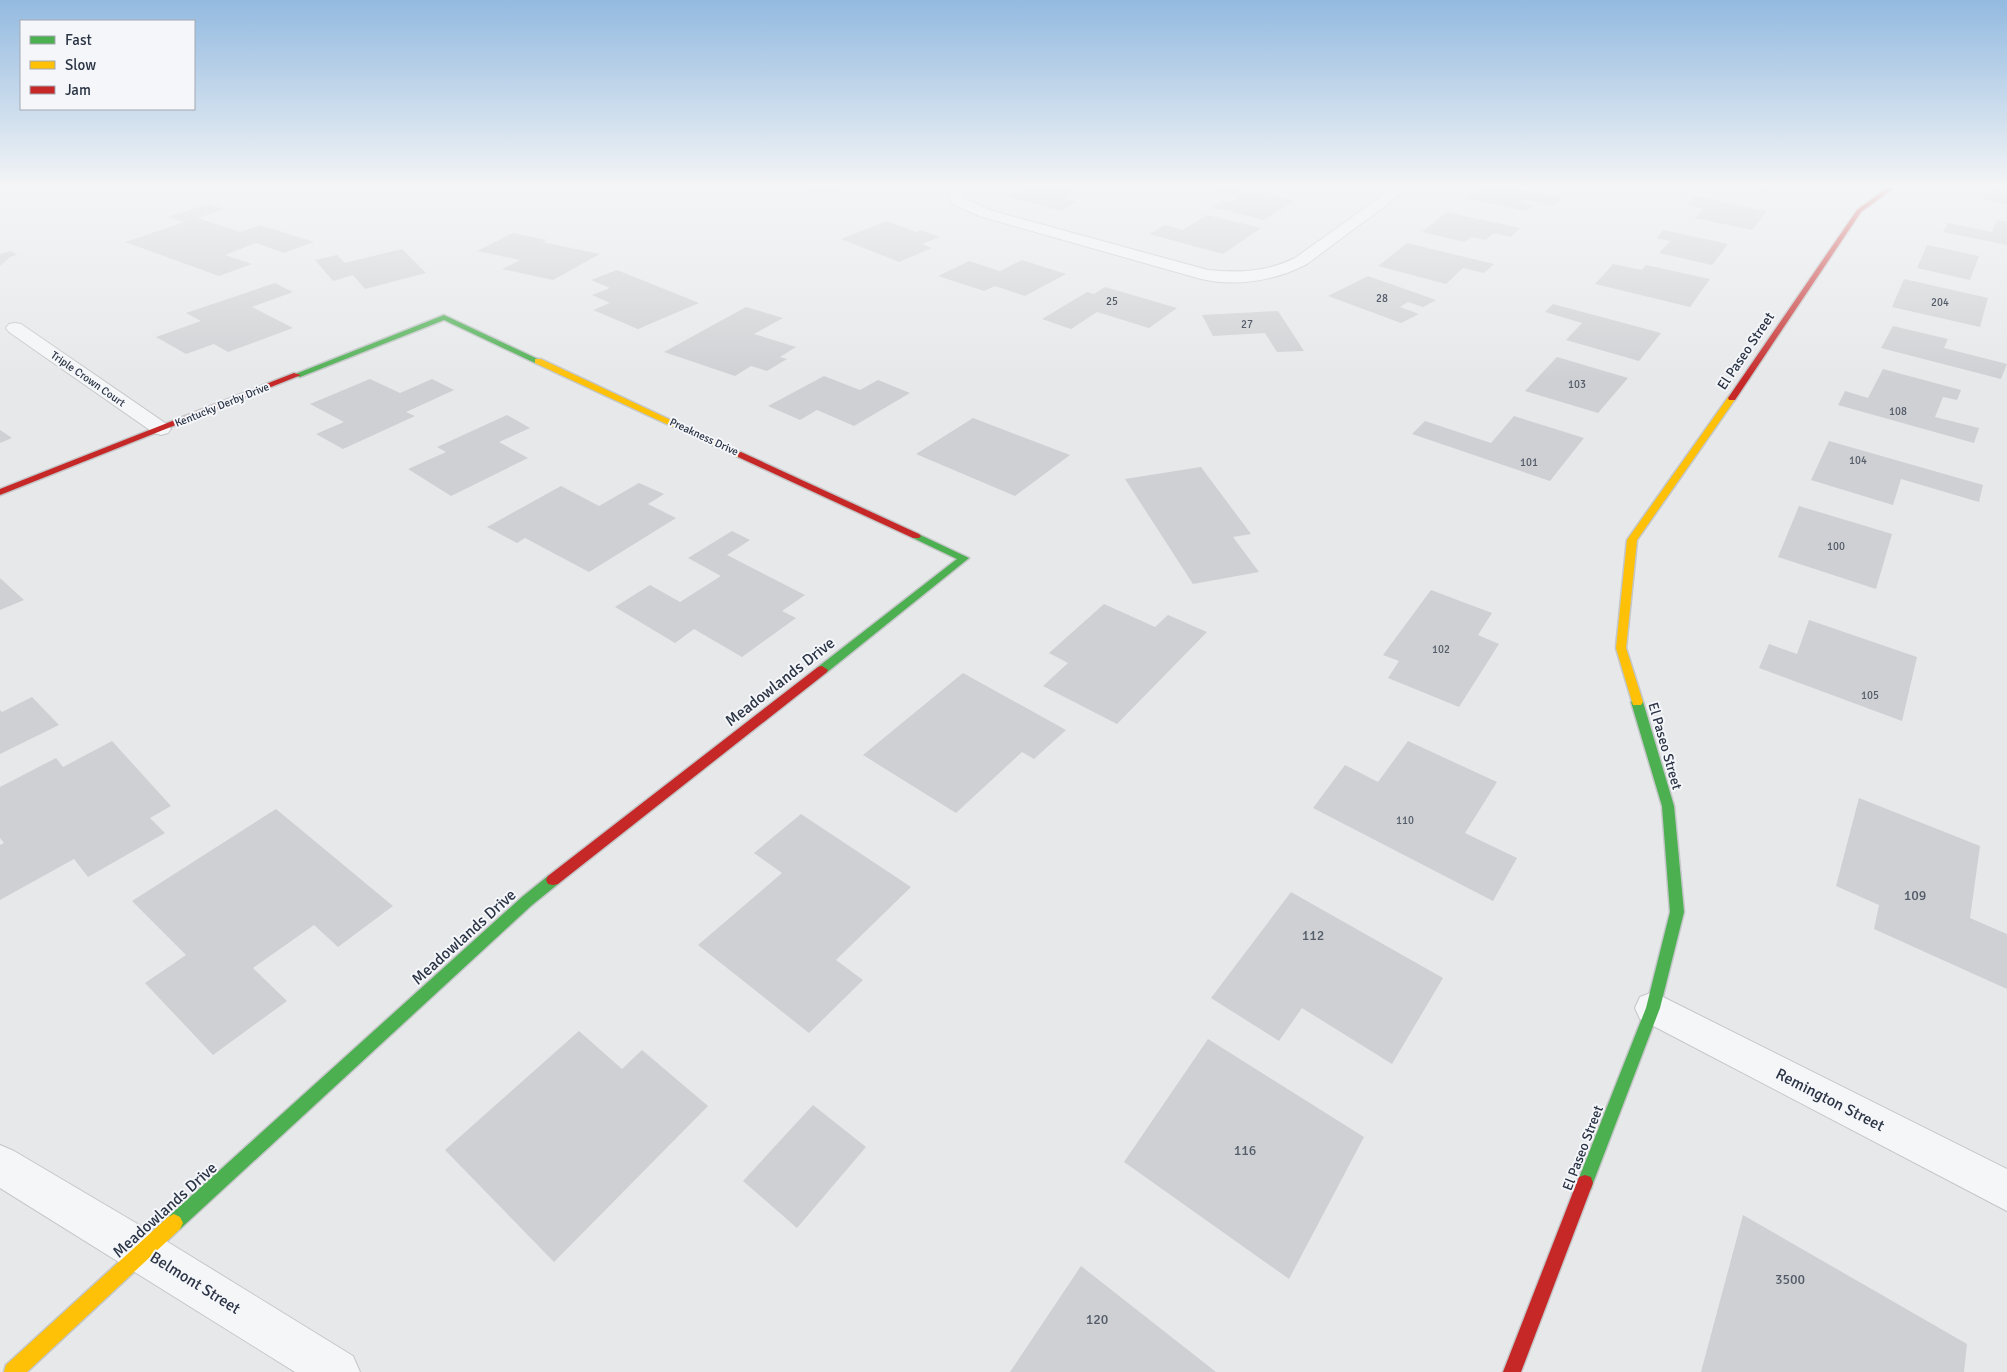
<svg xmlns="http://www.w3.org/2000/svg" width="2007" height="1372" viewBox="0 0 2007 1372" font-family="Signika,sans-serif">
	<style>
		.building { fill: #ced0d3 }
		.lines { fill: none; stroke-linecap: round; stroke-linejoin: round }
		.street-casing { stroke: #c4c6c8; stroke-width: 2 }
		.fast-casing { stroke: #c4c6c8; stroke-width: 3 }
		.slow-casing { stroke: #c4c6c8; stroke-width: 3 }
		.jam-casing { stroke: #c4c6c8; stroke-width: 3 }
		.street { fill: #f5f6f7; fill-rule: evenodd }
		.fast { fill: #4caf50; fill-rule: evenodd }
		.slow { fill: #ffc107; fill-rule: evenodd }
		.jam { fill: #c62828; fill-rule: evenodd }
		.labels { text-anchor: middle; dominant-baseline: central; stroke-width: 4; stroke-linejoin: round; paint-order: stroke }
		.number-label { font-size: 11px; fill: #545c69 }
		.far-street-label { font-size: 11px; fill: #2b3445; stroke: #f4f6f9 }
		.street-label { font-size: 14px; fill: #2b3445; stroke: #f4f6f9 }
		.near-number-label { font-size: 14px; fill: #545c69 }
		.near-street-label { font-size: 16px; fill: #2b3445; stroke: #f4f6f9 }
	</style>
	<rect width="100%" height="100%" fill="#e6e8ea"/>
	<!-- building -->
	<path class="building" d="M810 188H847L845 193 808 192Z
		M1023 188H1082L1063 198 1078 202 1061 211 1007 196Z
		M1212 188H1240L1294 201 1264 220 1211 207 1223 200 1230 202 1238 197 1208 190Z
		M1477 188H1514L1562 198 1553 206 1522 199 1518 202 1533 206 1526 211 1464 198Z
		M1741 188H1775L1768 195Z
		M1992 188H2007V205L1982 199Z
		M1696 196 1767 211 1752 230 1695 218 1703 209 1687 205Z
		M209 204 225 209 198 218 240 232 260 225 314 242 284 253 256 243 225 255 252 264 219 276 125 242 185 222 168 217Z
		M1447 212 1520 228 1511 237 1494 233 1486 240 1471 237 1464 242 1422 232Z
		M1207 215 1261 228 1223 254 1149 234 1165 225 1183 230Z
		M1997 220 2007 222V245L1943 232 1948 223 1992 232Z
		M887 221 916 232 920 230 940 237 922 244 932 248 899 262 841 239Z
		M1663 230 1728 244 1712 265 1659 253 1670 241 1657 238Z
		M513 233 547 240 542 242 600 254 553 280 502 269 520 260 477 251Z
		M1407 243 1494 264 1484 273 1463 268 1446 284 1378 266Z
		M1927 245 1979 256 1970 280 1917 268Z
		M402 249 426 273 365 289 353 275 333 281 315 260 337 255 345 263Z
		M11 251 17 255 10 257 0 266V254Z
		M1022 260 1066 274 1025 296 995 286 984 291 938 276 969 261 1000 271Z
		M1613 264 1642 270 1646 265 1710 279 1690 307 1595 284Z
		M617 270 699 303 638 329 593 310 610 303 592 295 610 288 591 280Z
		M1368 276 1436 300 1423 307 1408 302 1400 307 1419 314 1401 323 1328 296Z
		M1904 279 1988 298 1980 327 1892 307Z
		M275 283 293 292 252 307 293 328 228 352 214 344 186 354 156 337 201 321 186 313Z
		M1105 287 1177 308 1149 328 1097 312 1071 329 1042 319 1087 292 1094 294Z
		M1553 304 1661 333 1639 361 1566 340 1582 323 1545 312Z
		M746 307 783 318 754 334 796 347 780 357 787 359 767 371 751 366 735 376 664 352Z
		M1278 311 1304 351 1277 352 1265 333 1213 336 1202 315Z
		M1893 326 1948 339 1944 348 2007 364 2001 379 1881 348Z
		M1557 357 1628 378 1598 413 1525 391Z
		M1883 369 1961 390 1957 400 1943 397 1935 417 1979 428 1974 443 1838 405 1845 391 1868 398Z
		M824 376 860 390 878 380 910 393 854 426 817 410 800 420 768 406Z
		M370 379 400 393 432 379 454 390 406 412 415 416 343 449 316 434 344 422 310 404Z
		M507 415 530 428 499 442 528 458 451 496 408 469 446 452 437 447Z
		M1514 416 1584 438 1550 481 1412 434 1425 421 1491 443Z
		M973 418 1070 455 1015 496 916 454Z
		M0 430 12 438 0 443Z
		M1829 441 1983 485 1979 502 1901 479 1893 505 1811 480Z
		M1201 467 1251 534 1233 537 1259 572 1193 584 1125 479Z
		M639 483 664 494 648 504 676 518 589 572 525 538 517 543 487 527 561 486 599 506Z
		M1799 506 1892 534 1876 589 1778 557Z
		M732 531 750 540 727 555 805 595 782 611 796 618 742 657 694 629 675 643 615 607 650 585 680 602 721 576 688 558Z
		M0 578 24 600 0 610Z
		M1431 590 1492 613 1478 635 1499 644 1459 707 1388 678 1399 661 1383 655Z
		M1104 604 1155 627 1168 615 1207 632 1117 724 1043 686 1068 663 1049 653Z
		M1809 620 1917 657 1902 721 1759 668 1769 644 1797 654Z
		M963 673 1066 730 1034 759 1022 752 956 813 863 755Z
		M32 697 59 725 0 754V710L2 712Z
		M112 741 171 806 150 818 165 833 88 877 74 859 0 900V845L4 843 0 838V787L56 758 63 767Z
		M1408 741 1497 782 1465 833 1517 858 1493 901 1313 808 1345 765 1378 782Z
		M1859 798 1980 846 1970 918 2007 934V989L1874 929 1879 905 1836 886Z
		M276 809 393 906 338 947 314 925 253 968 287 1001 213 1055 145 983 186 955 132 901Z
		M801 814 911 887 836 960 863 980 809 1033 698 945 782 873 754 853Z
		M1291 892 1443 978 1392 1064 1302 1008 1279 1041 1211 998Z
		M579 1031 622 1069 642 1050 708 1106 554 1262 445 1150Z
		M1208 1039 1364 1137 1289 1279 1124 1162Z
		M813 1105 866 1147 797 1228 743 1181Z
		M1743 1215 1967 1344 1964 1372H1701Z
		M1081 1266 1216 1372H1010Z"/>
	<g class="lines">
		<defs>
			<path id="street" d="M950 188H964L962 192 964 198 989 210 1208 270C1239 273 1267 272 1295 258L1393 188H1409L1307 264C1275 281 1236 287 1201 279L979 216 953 204 948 192Z
				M15 323 21 324 168 425 171 429 168 433 161 435 154 433 9 332 6 328 9 324Z
				M1653 992 2007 1169V1211L1640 1019 1635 1008 1640 997Z
				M0 1145 14 1151 158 1236 353 1356 360 1372H295L0 1188Z"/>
			<path id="fast" d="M444 315 542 361 535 363 444 320 300 377 293 375Z
				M916 533 969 558 826 673H818L816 670 818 667 957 559 913 538 911 536 913 534Z
				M1637 698 1643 702 1674 806 1684 912 1660 1008 1593 1183 1591 1189 1585 1191 1579 1189 1577 1183 1646 1008 1670 912 1662 806 1631 702Z
				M553 875 558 876 560 880 558 884 532 905 180 1229 174 1232 168 1229 165 1223 168 1217 522 897 548 876Z"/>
			<path id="slow" d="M535 359H541L745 455 744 457H738L535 363Z
				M1729 396 1736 398 1637 540 1626 648 1643 702 1641 705H1633L1616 648 1627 540Z
				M174 1214 180 1217 183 1223 180 1229 27 1372H4L6 1365 168 1217Z"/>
			<path id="jam" d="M1887 188H1894L1861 212 1735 400H1729L1728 398 1857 210Z
				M294 373 301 375 0 495V489Z
				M741 452 919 534 921 536 919 538H913L738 457V453Z
				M822 666 828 670 826 673 558 884 553 885 548 884 546 880 548 876 818 667Z
				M1585 1175 1591 1177 1593 1183 1521 1372H1503L1579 1177Z"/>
		</defs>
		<!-- street casing -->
		<use href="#street" class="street-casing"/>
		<!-- fast casing -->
		<use href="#fast" class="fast-casing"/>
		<!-- slow casing -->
		<use href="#slow" class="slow-casing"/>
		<!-- jam casing -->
		<use href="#jam" class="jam-casing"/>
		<!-- street -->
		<use href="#street" class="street"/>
		<!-- fast -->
		<use href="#fast" class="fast"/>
		<!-- slow -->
		<use href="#slow" class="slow"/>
		<!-- jam -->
		<use href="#jam" class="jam"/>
	</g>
	<!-- sky -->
	<linearGradient id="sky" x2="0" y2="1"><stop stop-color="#93bae0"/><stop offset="0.49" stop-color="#f4f5f6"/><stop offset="1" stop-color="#f4f5f6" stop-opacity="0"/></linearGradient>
	<rect width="2007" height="380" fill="url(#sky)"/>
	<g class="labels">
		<!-- number labels -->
		<g class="number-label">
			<text x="1382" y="298">28</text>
			<text x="1112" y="301">25</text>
			<text x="1940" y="302">204</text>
			<text x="1247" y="324">27</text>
			<text x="1577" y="384">103</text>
			<text x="1898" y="411">108</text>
			<text x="1858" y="460">104</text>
			<text x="1529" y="462">101</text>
			<text x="1836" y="546">100</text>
			<text x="1441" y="649">102</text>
			<text x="1870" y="695">105</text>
			<text x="1405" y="820">110</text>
		</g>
		<!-- far-street labels -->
		<g class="far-street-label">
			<text transform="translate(88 379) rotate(35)">Triple Crown Court</text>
			<text transform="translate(222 405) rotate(-22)">Kentucky Derby Drive</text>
			<text transform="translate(704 437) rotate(25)">Preakness Drive</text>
		</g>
		<!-- street labels -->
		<g class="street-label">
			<text transform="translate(1746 351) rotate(-56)">El Paseo Street</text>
			<text transform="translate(1665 746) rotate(74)">El Paseo Street</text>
			<text transform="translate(1583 1148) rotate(-69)">El Paseo Street</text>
		</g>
		<!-- near-number labels -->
		<g class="near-number-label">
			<text x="1915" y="895">109</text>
			<text x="1313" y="935">112</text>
			<text x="1245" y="1150">116</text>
			<text x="1790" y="1279">3500</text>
			<text x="1097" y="1319">120</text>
		</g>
		<!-- near-street labels -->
		<g class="near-street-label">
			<text transform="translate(780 682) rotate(-38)">Meadowlands Drive</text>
			<text transform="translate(464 937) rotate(-42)">Meadowlands Drive</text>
			<text transform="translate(1830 1100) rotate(27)">Remington Street</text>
			<text transform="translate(165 1210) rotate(-42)">Meadowlands Drive</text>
			<text transform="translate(195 1283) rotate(32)">Belmont Street</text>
		</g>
	</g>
	<!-- legend -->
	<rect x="20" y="20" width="175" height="90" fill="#f4f6f9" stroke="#a4a8b1"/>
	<rect x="30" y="36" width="25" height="8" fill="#4caf50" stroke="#a4a8b1"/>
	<text x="65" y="45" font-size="15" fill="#2b3445">Fast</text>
	<rect x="30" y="61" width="25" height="8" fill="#ffc107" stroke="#a4a8b1"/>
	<text x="65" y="70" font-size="15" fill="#2b3445">Slow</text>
	<rect x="30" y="86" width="25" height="8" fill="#c62828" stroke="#a4a8b1"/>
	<text x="65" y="95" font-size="15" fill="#2b3445">Jam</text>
</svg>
